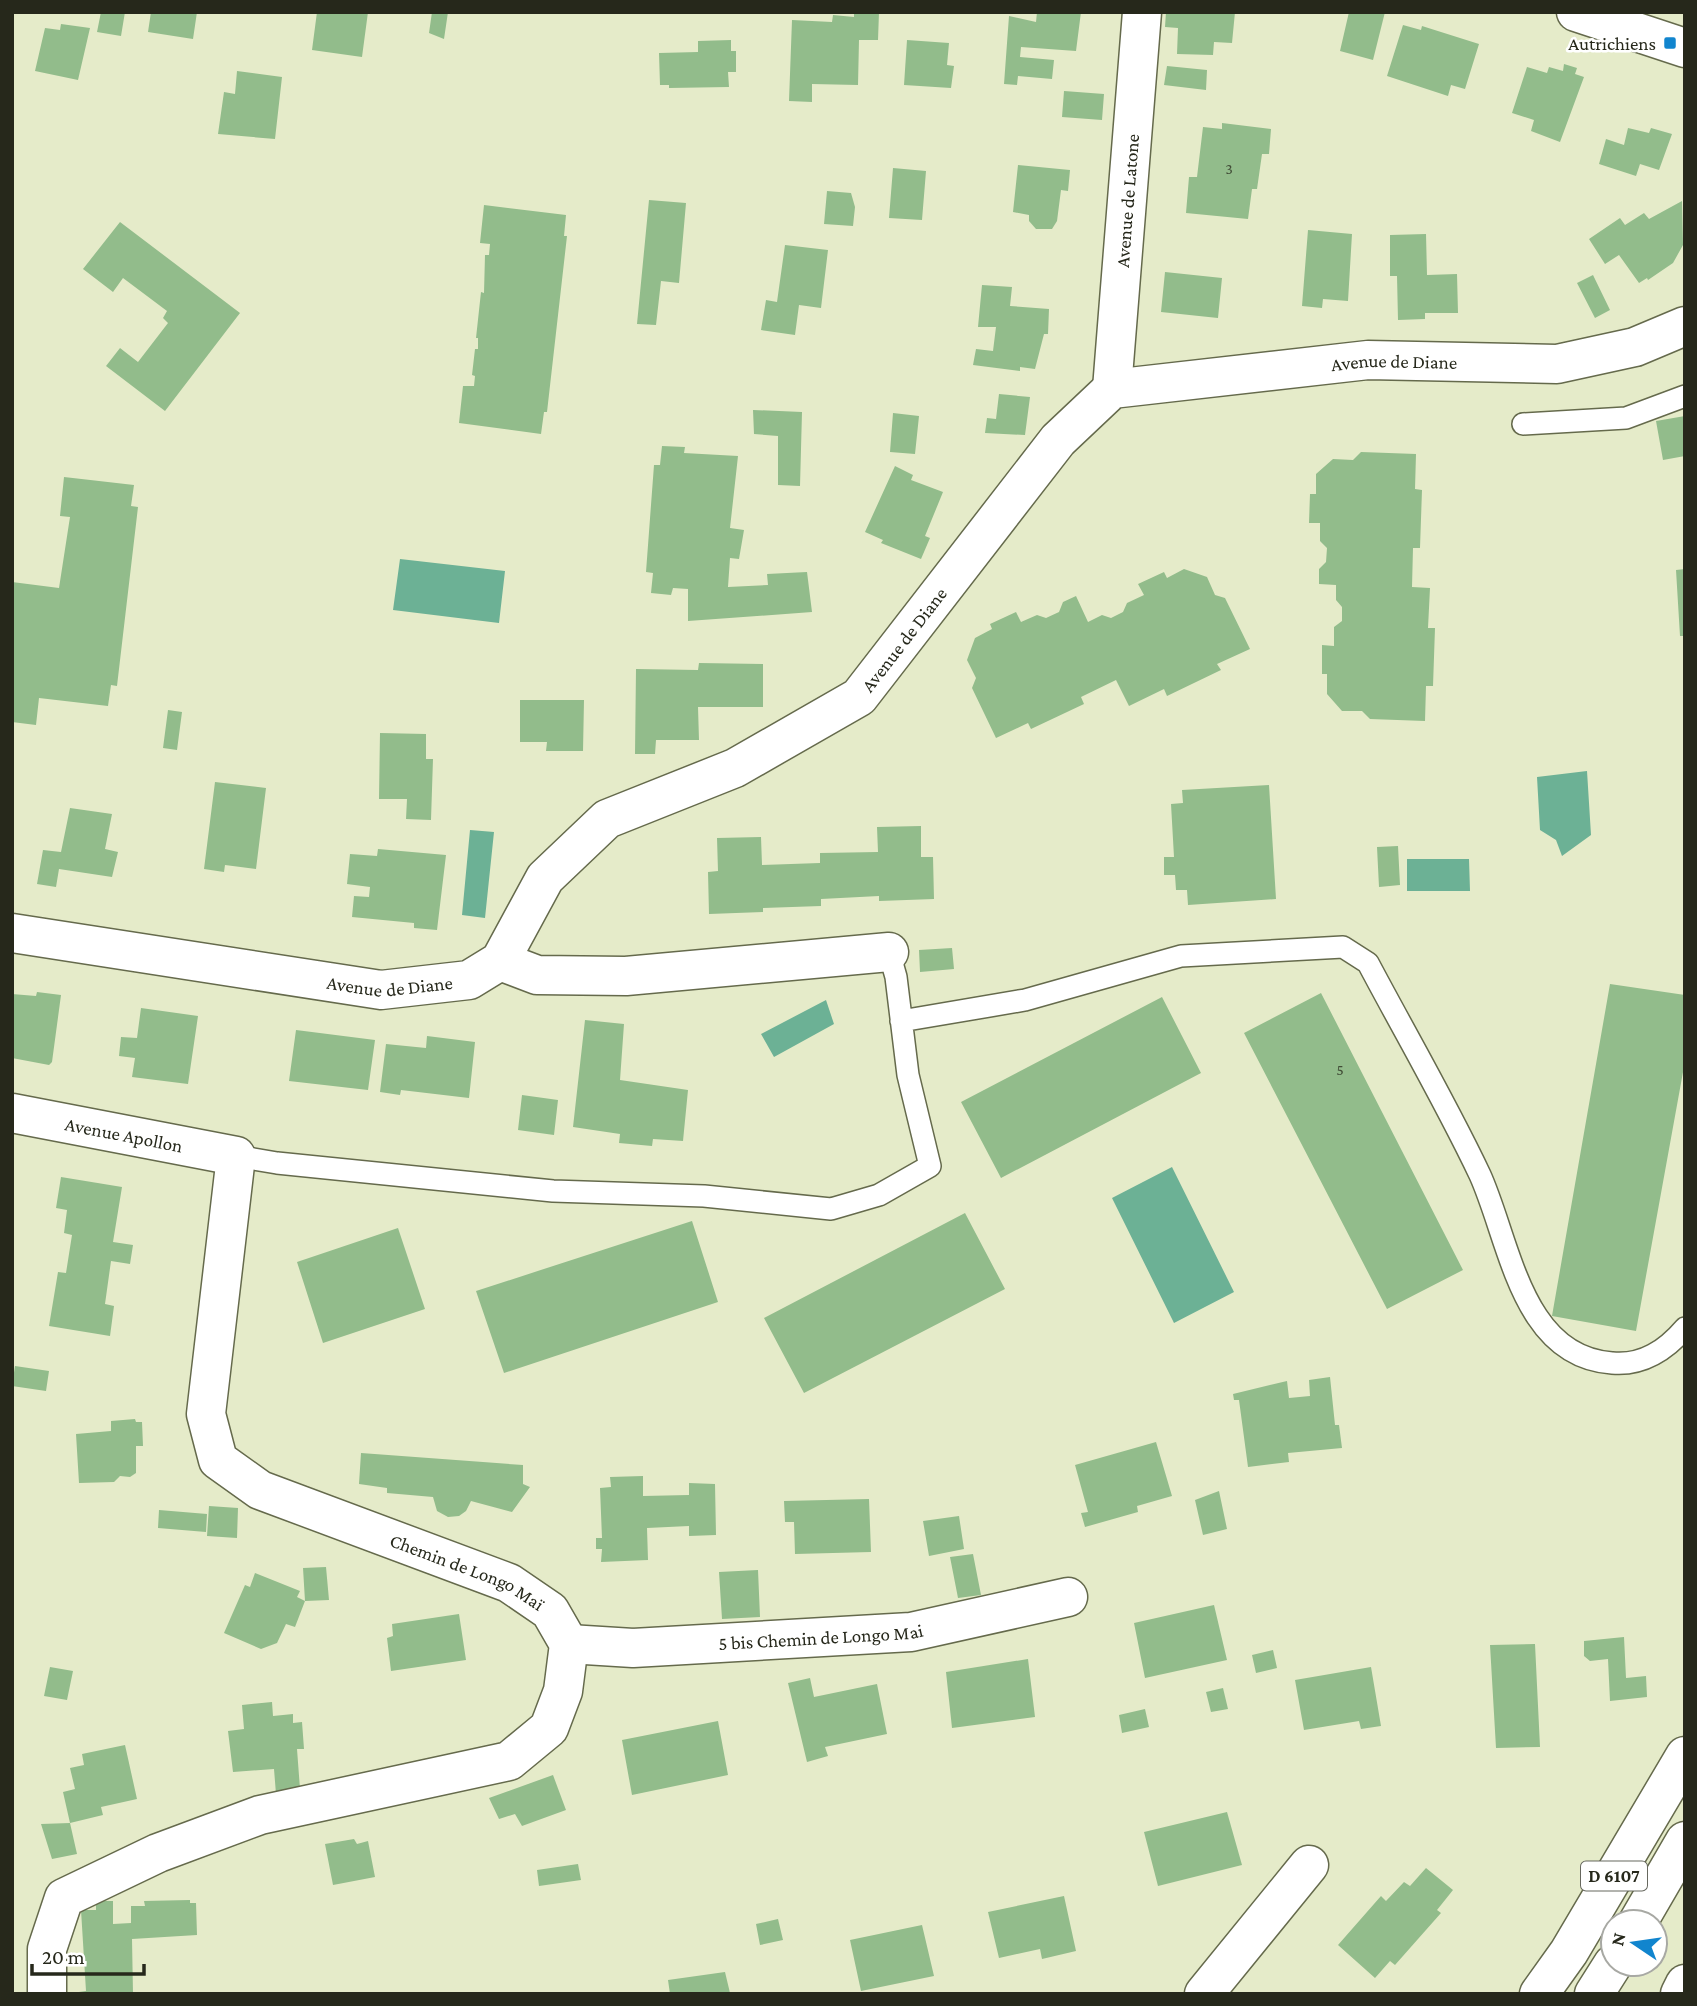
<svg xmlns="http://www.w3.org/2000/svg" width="1697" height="2006" viewBox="0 0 1697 2006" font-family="'Crimson Pro',serif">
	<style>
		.water { fill: #6cb195 }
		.building { fill: #92bc8b }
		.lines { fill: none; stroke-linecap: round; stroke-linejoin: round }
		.service-casing { stroke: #656a4c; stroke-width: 24 }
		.minor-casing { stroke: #656a4c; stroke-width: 41 }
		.trunk-casing { stroke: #656a4c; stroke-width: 41 }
		.service { stroke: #fff; stroke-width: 21 }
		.minor { stroke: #fff; stroke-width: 38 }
		.trunk { stroke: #fff; stroke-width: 38 }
		.poi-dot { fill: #1185ce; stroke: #fff; stroke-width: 2.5 }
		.labels { text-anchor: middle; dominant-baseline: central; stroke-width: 5; stroke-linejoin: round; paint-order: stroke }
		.number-label { font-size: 16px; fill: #414d37 }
		.shield { fill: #fff; stroke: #67685f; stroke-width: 2 }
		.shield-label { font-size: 18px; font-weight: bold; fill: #26281b }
		.poi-label { font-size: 19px; fill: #26281b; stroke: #fff; text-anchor: end }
		.street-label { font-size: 19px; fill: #26281b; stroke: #fff }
	</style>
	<rect width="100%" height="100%" fill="#e5ebc9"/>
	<!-- water -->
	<path class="water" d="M400 559 505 571 499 623 393 610Z
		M1587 771 1591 835 1562 856 1556 840 1540 830 1537 777Z
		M470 830 494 832 485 918 462 915Z
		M1407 859H1469L1470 891H1407Z
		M826 1000 834 1024 774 1057 761 1034Z
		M1172 1167 1234 1292 1174 1323 1112 1198Z"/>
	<!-- building -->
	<path class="building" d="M101 12H125L121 36 97 32Z
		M151 12H197L193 39 148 32Z
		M317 12H368L362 57 312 50Z
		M432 12H448L444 39 429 33Z
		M854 12H879L878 40H859L858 85 812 84V102L789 101 792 20 832 22 833 15 854 17Z
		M1037 12H1081L1076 51 1021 47 1020 57 1054 60 1052 79 1018 76 1017 85 1004 84 1009 16 1036 22Z
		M1166 12H1235L1232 43 1214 42 1213 55 1177 54 1178 28 1165 27Z
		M1349 12H1385L1373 60 1340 51Z
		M61 24 90 28 78 80 35 71 45 28 60 30Z
		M1403 25 1421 30 1422 26 1479 44 1465 89 1451 85 1448 96 1387 76Z
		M731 40V51H736V72H728L729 87 669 88V85H660L659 53 698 52V41Z
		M907 40 949 43 947 65 954 66 951 88 904 85Z
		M1564 64 1577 68 1575 74 1584 77 1560 142 1531 131 1534 120 1512 113 1527 67 1547 73 1549 67 1563 71Z
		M1167 66 1207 70 1206 90 1164 85Z
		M237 71 282 77 275 139 218 134 224 92 235 94Z
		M1064 91 1104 94 1102 120 1062 117Z
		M1222 123 1271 129 1269 154H1262L1257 189H1252L1248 219 1186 213 1189 177H1197L1203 127 1222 129Z
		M1628 128 1649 133 1651 128 1672 134 1659 170 1640 164 1636 176 1599 164 1606 139 1624 145Z
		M1018 165 1070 170 1068 191 1061 190 1057 221 1052 229H1036L1029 221V215L1013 212Z
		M893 168 926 171 922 220 889 218Z
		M827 191 851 193 855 207 853 226 824 224Z
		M649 200 686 203 679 283 661 281 656 325 637 324Z
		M1682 201 1683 245 1673 263 1648 280 1647 278 1639 283 1619 255 1605 264 1589 239 1620 218 1625 225 1644 213 1649 219Z
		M484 205 566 215 564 236H567L547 412H544L541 434 459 423 463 386H474L475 376 472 375 475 349H478V338H476L481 292 484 293 485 255H489L490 244 480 243Z
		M120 222 240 313 165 411 106 366 120 348 138 362 168 323 163 318 167 311 123 278 113 292 83 269Z
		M1308 230 1352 234 1348 301 1323 299 1322 308 1302 306Z
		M1426 234 1427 275 1457 274 1458 313H1425V319L1398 320 1397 276H1390V235Z
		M785 245 828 250 821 308 799 305 795 335 761 330 766 300 777 302Z
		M1165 272 1222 278 1218 318 1161 312Z
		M1593 275 1610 310 1595 318 1577 283Z
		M982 285 1012 287 1010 306 1049 309 1048 334H1044L1035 369 1020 367V371L973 365 976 349 993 351 996 327H978Z
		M999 394 1030 397 1025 435 985 433 987 418 996 419Z
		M753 410 802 412 800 486 778 485V436L754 434Z
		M893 413 919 416 915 454 890 452Z
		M1685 416V456L1663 460 1656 421Z
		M662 446 685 447 684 453 738 456 730 528 744 530 739 559 730 558 728 587 768 585 767 574 807 572 812 612 688 621V589L673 588 671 595 651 593 653 573 646 572 654 465H660Z
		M1361 452 1416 454 1415 489 1422 490 1420 548H1413L1412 587 1430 588 1428 628H1435L1433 686H1426L1425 721 1370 719 1362 711H1342L1327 694V674H1322V645L1334 646V627L1342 621V607L1336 600V585L1319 584V569L1326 562 1327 548 1320 541V523H1309L1310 494H1316V474L1333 459 1353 460Z
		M895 466 913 475 911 480 943 492 925 536 930 538 921 559 881 543 883 540 865 532Z
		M64 477 134 485 131 506 138 507 117 686 111 685 108 706 39 698 36 725 12 722V582L59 588 70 517 60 516Z
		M1184 569 1207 577 1215 595 1225 598 1250 649 1217 664 1221 670 1167 696 1164 689 1129 706 1116 680 1081 697 1084 704 1031 729 1028 723 996 738 972 688 976 678 967 660 975 638 992 629 990 624 1016 612 1021 622 1037 615 1046 618 1059 612 1063 602 1076 596 1088 622 1102 615 1111 618 1123 612 1127 603 1144 595 1138 584 1164 572 1167 578Z
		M1685 569V636H1680L1676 570Z
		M699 663 763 664V707H698L699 740H656L655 754H635L636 669 698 670Z
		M520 700H584L583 751H546L547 742H520Z
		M168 710 182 712 177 750 163 748Z
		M380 733 426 734V759H433L431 820 406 819 407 799H379Z
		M215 782 266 788 256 869 225 865 224 872 204 869Z
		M1269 785 1276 899 1188 905 1187 890H1176L1175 875H1164V857H1174L1171 804 1183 803 1182 790Z
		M70 808 112 814 105 849 118 852 112 877 59 869 56 887 37 884 43 850 61 852Z
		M921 826V857H933L934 899 879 901V896L821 899V906L763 908V912L709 914 708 872 718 871 717 838 761 837 762 865 820 863V853L878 852 877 827Z
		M1398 846 1400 885 1379 887 1377 847Z
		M378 849 446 855 437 930 414 928V923L352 917 354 896 369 897 370 887 347 884 350 854 377 856Z
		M952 948 954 969 920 972 919 950Z
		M1610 984 1685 995V1061L1636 1331 1552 1316Z
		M37 992 61 995 52 1062 49 1065 12 1058V994L36 996Z
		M1321 993 1463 1270 1387 1309 1244 1033Z
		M1162 997 1201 1073 1001 1178 961 1102Z
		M141 1008 198 1016 188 1084 132 1077 135 1058 119 1056 121 1037 137 1038Z
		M585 1020 624 1024 620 1080 688 1090 683 1141 653 1139 652 1146 619 1143 620 1134 573 1127Z
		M296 1030 375 1040 368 1090 289 1081Z
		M427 1036 475 1042 469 1098 401 1090 400 1095 380 1092 386 1044 426 1048Z
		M522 1095 558 1100 554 1135 518 1130Z
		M61 1177 122 1187 113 1242 133 1245 130 1264 111 1261 105 1304 114 1306 110 1336 49 1326 58 1272 66 1273 72 1235 64 1233 67 1210 56 1208Z
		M965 1213 1005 1289 804 1393 764 1318Z
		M692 1221 718 1302 504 1373 476 1291Z
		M398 1228 425 1309 323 1343 297 1262Z
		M15 1366 49 1371 46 1391 12 1386Z
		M1330 1377 1335 1425H1339L1342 1448 1288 1453 1289 1462 1248 1467 1239 1400H1234L1233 1394 1287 1381 1289 1398 1310 1396 1309 1380Z
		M135 1419 136 1422H142L143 1446H136V1473L130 1477 120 1476 114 1482 79 1483 76 1434 111 1431V1421Z
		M1156 1442 1172 1496 1137 1506 1138 1512 1085 1527 1081 1513 1088 1512 1075 1465Z
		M361 1453 523 1465V1484L530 1487 512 1512 471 1501 466 1511 459 1516 448 1517 437 1511 433 1497 387 1493V1488L359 1484Z
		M643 1476V1496L689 1495V1483L715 1484 716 1535 689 1536V1526L647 1528 648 1560 601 1562 602 1549H596V1538H602L600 1488 611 1487 610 1477Z
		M1219 1491 1227 1529 1203 1535 1195 1500Z
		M869 1499 871 1552 795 1554 794 1522H785L784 1501Z
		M209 1506 238 1508 237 1538 207 1536Z
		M159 1510 207 1514 206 1532 158 1528Z
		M959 1516 964 1549 929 1556 923 1521Z
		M973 1554 981 1595 958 1598 950 1557Z
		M326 1567 329 1600 305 1601 295 1627 286 1624 277 1643 261 1649 224 1633 245 1585 250 1587 255 1573 300 1591 297 1597 305 1601 303 1568Z
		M758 1570 760 1617 722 1619 719 1572Z
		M1214 1605 1227 1660 1145 1678 1134 1623Z
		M459 1614 466 1660 391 1671 387 1638 393 1636 392 1624Z
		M1624 1637 1626 1678 1646 1676 1647 1697 1610 1701 1608 1659 1590 1661 1584 1656V1641Z
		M1535 1644 1540 1747 1496 1748 1490 1645Z
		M1273 1650 1277 1668 1256 1673 1252 1655Z
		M1028 1659 1035 1717 952 1728 946 1672Z
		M50 1667 73 1671 67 1700 44 1696Z
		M1371 1667 1381 1726 1361 1729 1359 1721 1304 1730 1295 1680Z
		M810 1678 814 1697 877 1684 887 1734 825 1747 828 1756 807 1762 788 1683Z
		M1223 1688 1228 1709 1211 1712 1206 1692Z
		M272 1702 273 1716 293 1714V1723L302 1722 304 1749H297L300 1789 276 1794 274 1769 233 1772 228 1731 244 1729 242 1705Z
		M1145 1709 1149 1727 1122 1733 1119 1715Z
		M718 1721 728 1775 632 1795 622 1740Z
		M125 1745 137 1799 101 1807 103 1815 70 1823 63 1792 75 1789 70 1768 84 1765 82 1754Z
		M553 1775 566 1810 522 1826 515 1814 499 1819 489 1798Z
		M1227 1812 1242 1865 1158 1886 1144 1832Z
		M70 1823 77 1854 52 1859 41 1824Z
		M354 1839 357 1844 368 1841 375 1877 333 1885 325 1844Z
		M578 1864 581 1880 539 1886 537 1870Z
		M1426 1868 1453 1890 1437 1910 1441 1913 1395 1965 1390 1961 1375 1978 1338 1945 1381 1896 1386 1901 1404 1882 1410 1886Z
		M1064 1896 1076 1951 1042 1959 1040 1949 999 1958 988 1912Z
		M190 1900V1903H196L197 1935 132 1939 133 1994H64L86 1991 81 1910H96V1901H113V1924L131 1923V1906H145L144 1901Z
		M778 1919 783 1940 760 1945 756 1924Z
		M922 1925 934 1976 861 1991 850 1940Z
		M725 1972 730 1993 670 1994 668 1980Z"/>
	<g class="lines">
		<defs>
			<path id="service" d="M1523 424 1626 418 1685 396
				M901 1021 1025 1000 1181 956 1343 947 1368 963C1405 1033 1446 1103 1480 1175 1510 1241 1521 1357 1612 1363 1643 1366 1666 1350 1685 1328
				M236 1156 277 1163 553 1191 704 1196 831 1209 879 1195 930 1166 908 1075 896 977 889 952"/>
			<g id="minor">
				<path d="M1576 12 1685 48"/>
				<path id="s1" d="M1112 389 1142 12"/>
				<path id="s2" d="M12 933 381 990 469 980 500 961 545 878 607 819 735 768 859 697 1058 440 1112 389 1368 360 1557 364 1635 347 1685 326"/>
				<path d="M500 961 537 975 626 976 889 952"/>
				<path id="s3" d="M12 1113 236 1156 206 1414 218 1460 260 1490 509 1583 550 1611 569 1644 563 1691 549 1728 509 1761 260 1815 158 1853 64 1898 47 1949V1994"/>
				<path id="s4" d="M569 1644 633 1648 911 1632 1068 1597"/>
				<path d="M1204 1994 1309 1865"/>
				<path d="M1680 1994 1685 1984"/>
			</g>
			<path id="trunk" d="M1638 1922 1685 1841
				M1539 1994 1569 1952 1685 1756
				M1594 1994 1613 1964"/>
		</defs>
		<!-- service casing -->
		<use href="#service" class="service-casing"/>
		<!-- minor casing -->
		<use href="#minor" class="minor-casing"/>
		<!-- trunk casing -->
		<use href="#trunk" class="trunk-casing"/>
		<!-- service -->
		<use href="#service" class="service"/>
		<!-- minor -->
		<use href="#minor" class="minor"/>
		<!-- trunk -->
		<use href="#trunk" class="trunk"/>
	</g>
	<!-- markers -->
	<rect class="poi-dot" x="1663" y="36" width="14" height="14" rx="3.5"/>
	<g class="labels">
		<!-- number labels -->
		<g class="number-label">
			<text x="1229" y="168">3</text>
			<text x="1340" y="1069">5</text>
		</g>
		<!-- shield labels -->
		<rect class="shield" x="1581" y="1861.5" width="66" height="29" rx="5"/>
		<g class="shield-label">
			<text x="1614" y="1876">D 6107</text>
		</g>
		<!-- poi labels -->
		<g class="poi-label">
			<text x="1656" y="43">Autrichiens</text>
		</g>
		<!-- street labels -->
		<g class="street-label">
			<text stroke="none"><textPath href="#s1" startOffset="189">Avenue de Latone</textPath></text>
			<text stroke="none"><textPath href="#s2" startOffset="1642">Avenue de Diane</textPath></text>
			<text stroke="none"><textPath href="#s2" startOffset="1032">Avenue de Diane</textPath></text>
			<text stroke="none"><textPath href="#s2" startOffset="382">Avenue de Diane</textPath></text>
			<text stroke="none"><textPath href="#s3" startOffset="114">Avenue Apollon</textPath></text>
			<text stroke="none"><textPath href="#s3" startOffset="810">Chemin de Longo Maï</textPath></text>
			<text stroke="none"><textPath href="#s4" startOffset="252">5 bis Chemin de Longo Mai</textPath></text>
		</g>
	</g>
	<!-- border -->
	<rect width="1697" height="2006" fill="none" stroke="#26281b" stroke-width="28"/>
	<!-- north arrow -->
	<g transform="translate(1634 1943) rotate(283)"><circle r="33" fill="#ffffff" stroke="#a8a9a4" stroke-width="2"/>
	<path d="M0-5L12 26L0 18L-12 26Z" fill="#1185ce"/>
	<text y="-10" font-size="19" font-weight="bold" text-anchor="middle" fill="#26281b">N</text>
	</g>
	<!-- scale -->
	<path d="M32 1964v10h112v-10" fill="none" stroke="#26281b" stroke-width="3.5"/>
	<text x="42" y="1964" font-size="21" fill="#26281b" stroke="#ffffff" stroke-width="5" paint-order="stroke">20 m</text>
</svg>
